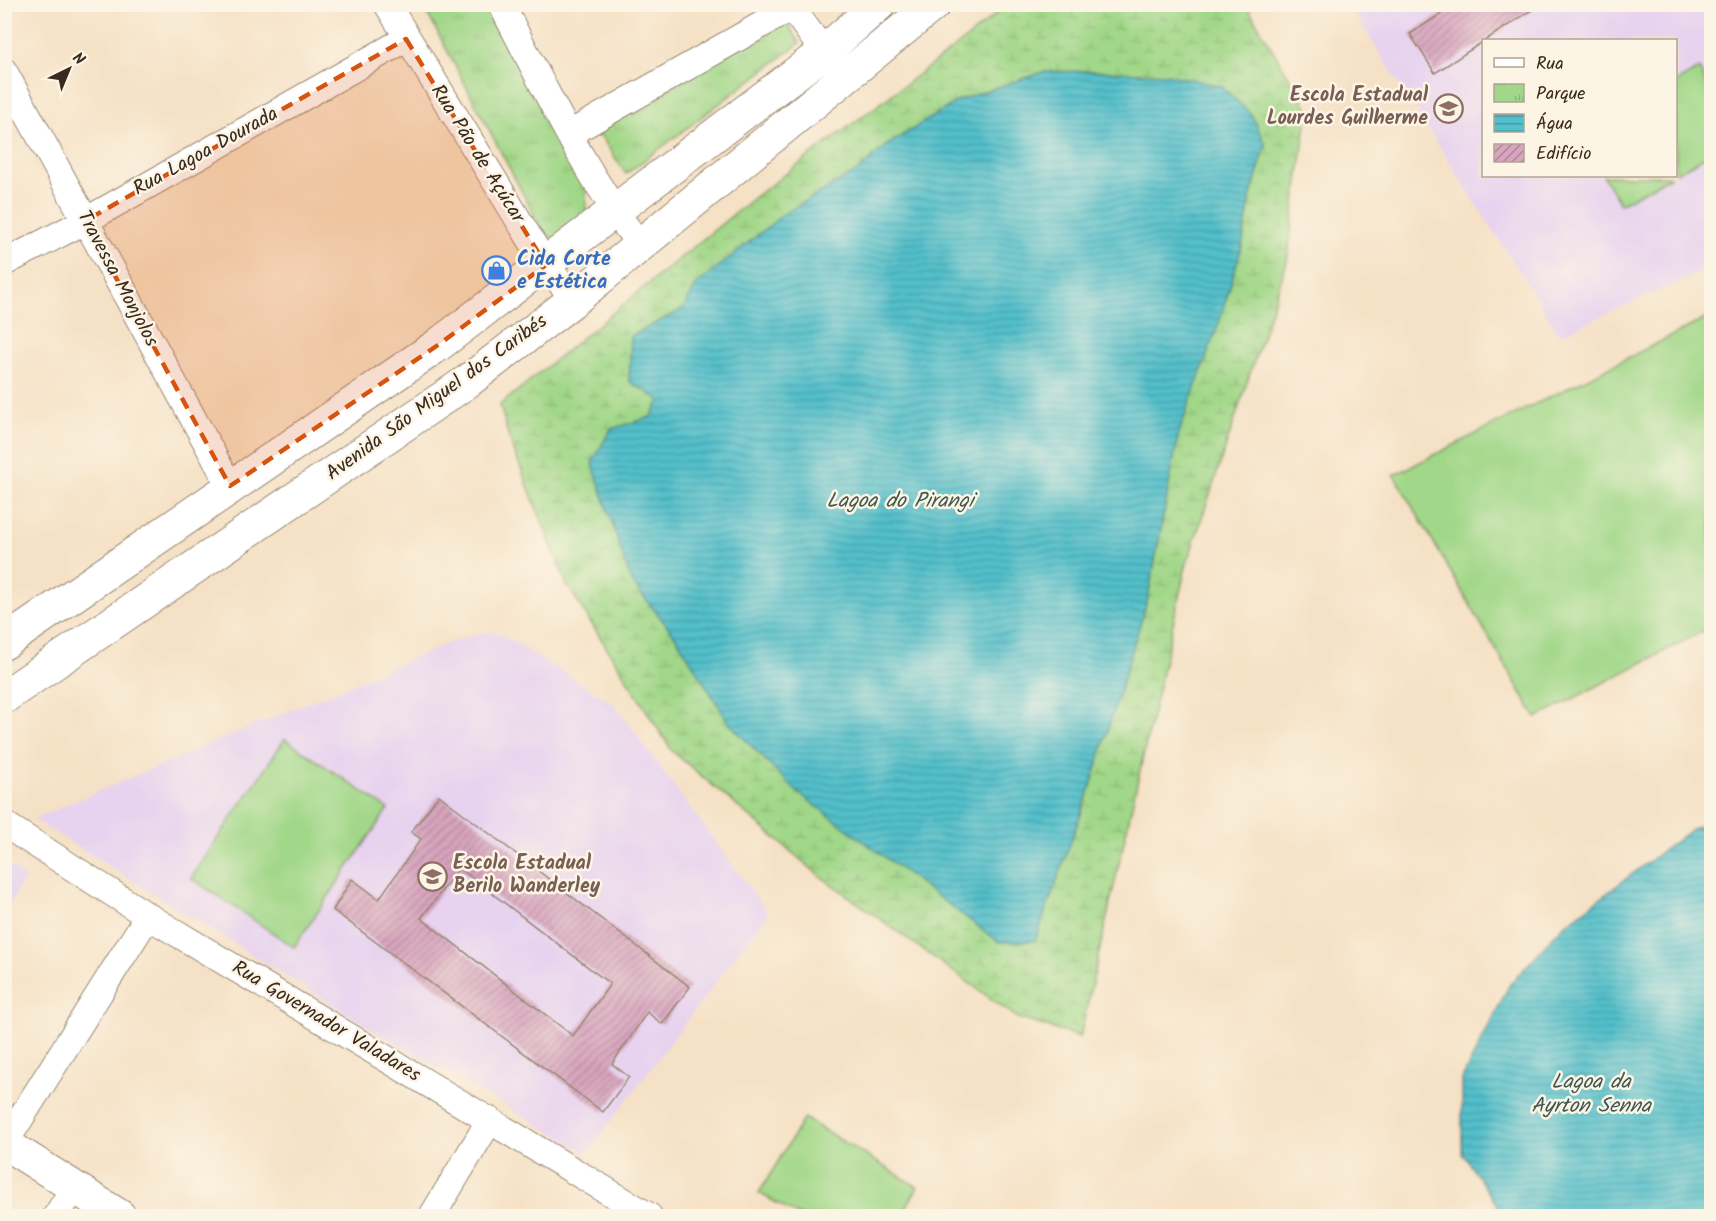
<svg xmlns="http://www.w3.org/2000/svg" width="1716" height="1221" viewBox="0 0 1716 1221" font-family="Kalam,sans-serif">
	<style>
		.built { fill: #e7d2ef; fill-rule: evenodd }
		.wetland { fill: url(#wetland-marsh); stroke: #6e8053; stroke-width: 1.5 }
		.park { fill: url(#park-tufts); stroke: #6e8053; stroke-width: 1.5 }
		.garden { fill: #a1d788; stroke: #6e8053; stroke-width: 1.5 }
		.water { fill: url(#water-rules); stroke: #477574; stroke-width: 1.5 }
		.building { fill: url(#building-hatch); fill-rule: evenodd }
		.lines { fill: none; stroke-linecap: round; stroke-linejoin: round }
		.minor-casing { stroke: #988672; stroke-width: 28 }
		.tertiary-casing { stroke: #988672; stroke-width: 34 }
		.secondary-casing { stroke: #988672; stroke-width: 35 }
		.minor { stroke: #fff; stroke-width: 26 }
		.tertiary { stroke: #fff; stroke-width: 32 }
		.secondary { stroke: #fff; stroke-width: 33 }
		.marked { fill: #d7540e; fill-opacity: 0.2; stroke: #d7540e; stroke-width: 4.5; stroke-dasharray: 12 8; stroke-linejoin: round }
		.labels { text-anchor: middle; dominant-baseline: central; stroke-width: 5; stroke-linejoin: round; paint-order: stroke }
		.education-label { font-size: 20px; font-weight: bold; fill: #785e54; stroke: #fcf5e5; text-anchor: end }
		.street-label { font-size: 20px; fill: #3b2a1e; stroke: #fcf5e5 }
		.shop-label { font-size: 20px; font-weight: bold; fill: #366cbe; stroke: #fcf5e5; text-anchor: start }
		.water-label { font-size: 21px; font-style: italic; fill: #425752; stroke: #fcf5e5 }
	</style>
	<defs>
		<pattern id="wetland-marsh" width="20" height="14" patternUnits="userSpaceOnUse" patternTransform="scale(1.5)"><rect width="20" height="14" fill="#a1d788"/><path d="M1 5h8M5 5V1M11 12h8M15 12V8" fill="none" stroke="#8cb975"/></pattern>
		<pattern id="park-tufts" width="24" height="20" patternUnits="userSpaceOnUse" patternTransform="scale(1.5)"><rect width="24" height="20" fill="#a1d788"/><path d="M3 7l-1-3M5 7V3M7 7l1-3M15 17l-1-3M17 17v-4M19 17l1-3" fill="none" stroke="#8cb975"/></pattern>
		<pattern id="water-rules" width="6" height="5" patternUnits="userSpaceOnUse" patternTransform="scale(1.5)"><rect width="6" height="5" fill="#53c0cb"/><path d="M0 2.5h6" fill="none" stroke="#469ca4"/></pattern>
		<pattern id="building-hatch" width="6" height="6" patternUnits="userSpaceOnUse" patternTransform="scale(1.5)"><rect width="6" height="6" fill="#d8a4be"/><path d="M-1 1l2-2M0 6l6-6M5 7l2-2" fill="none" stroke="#b0869a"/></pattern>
	</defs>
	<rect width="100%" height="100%" fill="#fcf5e5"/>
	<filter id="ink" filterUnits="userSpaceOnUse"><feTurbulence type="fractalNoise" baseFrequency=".0167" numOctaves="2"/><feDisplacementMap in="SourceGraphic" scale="12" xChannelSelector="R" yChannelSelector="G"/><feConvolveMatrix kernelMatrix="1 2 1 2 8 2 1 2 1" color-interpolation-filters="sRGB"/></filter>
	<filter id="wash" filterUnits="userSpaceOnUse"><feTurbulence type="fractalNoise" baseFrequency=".008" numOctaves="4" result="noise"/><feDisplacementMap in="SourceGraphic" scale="24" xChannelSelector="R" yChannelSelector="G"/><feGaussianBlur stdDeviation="1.35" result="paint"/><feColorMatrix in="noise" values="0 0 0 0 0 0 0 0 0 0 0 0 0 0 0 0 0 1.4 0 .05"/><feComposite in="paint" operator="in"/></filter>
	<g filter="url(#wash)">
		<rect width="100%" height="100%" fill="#f5e1c5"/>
		<!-- built -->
		<path class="built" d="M1349 5H1711V267L1560 335ZM1484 40H1676V176H1484Z
			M487 632 502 635 613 703 768 913 587 1153 367 1026 33 819 456 640Z
			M5 864 26 877 5 911Z"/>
		<!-- wetland -->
		<path class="wetland" d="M1007 5H1246L1308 109 1287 262 1186 566 1080 1037 1018 1018 820 876 672 751 567 585 509 438 500 405 756 196 966 39Z"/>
		<!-- park -->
		<path class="park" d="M423 5H490L586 185V216L562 238 547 239Z
			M784 18 800 43 626 174 598 132Z"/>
		<!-- garden -->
		<path class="garden" d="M1699 69 1711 92V153L1676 173V82Z
			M1603 176H1671L1620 204Z
			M1711 316V627L1536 718 1394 475Z
			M285 739 388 809 294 947 191 878Z
			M804 1118 918 1187 901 1216H799L759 1193Z"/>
		<!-- water -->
		<path class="water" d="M1093 71 1167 74 1221 86 1251 114 1266 145 1251 195 1242 246 1220 320 1179 432 1148 598 1090 789 1035 941 999 942 796 791 729 723 676 637 631 581 592 462 611 429 651 417 660 400 629 381 631 336 683 309 697 284 785 213 859 170 887 145 959 100 1043 72Z
			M1711 821V1216H1515L1499 1208 1462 1153V1079L1510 984 1562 927 1692 829Z"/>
		<g id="blocks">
			<!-- building -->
			<path class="building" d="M1456 4H1541L1435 73 1410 34Z
				M439 795 690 987 662 1024 647 1012 612 1064 629 1077 603 1112 333 910 352 879 379 899 421 839 411 832ZM459 868 610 984 573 1036 421 918Z"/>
		</g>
	</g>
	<g filter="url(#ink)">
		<use href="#blocks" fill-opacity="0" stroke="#988672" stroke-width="1.5"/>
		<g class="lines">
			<defs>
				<path id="minor" d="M387 4 546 265 574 299
					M501 4C544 86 583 172 640 245
					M789 4 824 52
					M4 71 230 486
					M569 134 798 4
					M4 263 85 221 406 39
					M4 824 148 916 649 1216
					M5 1143 148 916
					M56 1216 74 1188
					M432 1216 490 1120"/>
				<path id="tertiary" d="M4 1143 120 1216"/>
				<path id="secondary" d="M4 643 438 345 824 52 879 4
					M4 697 468 381 571 302 934 4"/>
			</defs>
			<!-- minor casing -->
			<use href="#minor" class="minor-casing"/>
			<!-- tertiary casing -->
			<use href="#tertiary" class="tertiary-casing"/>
			<!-- secondary casing -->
			<use href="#secondary" class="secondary-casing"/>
			<!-- minor -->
			<use href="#minor" class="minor"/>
			<!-- tertiary -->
			<use href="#tertiary" class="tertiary"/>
			<!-- secondary -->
			<use href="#secondary" class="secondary"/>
		</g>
	</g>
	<!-- marked area -->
	<path class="marked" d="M406 39 546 265 438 345 230 486 85 221Z"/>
	<!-- icons -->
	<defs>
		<symbol id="school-ring" viewBox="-11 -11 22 22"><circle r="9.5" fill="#fcf5e5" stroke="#8d6e63" stroke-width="1.5"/><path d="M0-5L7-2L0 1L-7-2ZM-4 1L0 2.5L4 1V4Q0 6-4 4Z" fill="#8d6e63"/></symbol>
		<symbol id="shop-ring" viewBox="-11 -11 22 22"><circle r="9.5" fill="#fcf5e5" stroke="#3f7fe0" stroke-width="1.5"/><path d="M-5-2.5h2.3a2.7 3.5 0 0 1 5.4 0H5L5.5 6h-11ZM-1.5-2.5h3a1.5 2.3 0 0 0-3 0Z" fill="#3f7fe0"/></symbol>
	</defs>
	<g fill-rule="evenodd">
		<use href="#school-ring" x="1432" y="92" width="33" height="33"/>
		<use href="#shop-ring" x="480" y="254" width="33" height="33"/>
		<use href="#school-ring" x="416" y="860" width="33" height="33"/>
	</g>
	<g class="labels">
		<!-- education labels -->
		<g class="education-label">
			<text x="1428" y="96">Escola Estadual<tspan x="1428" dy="23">Lourdes Guilherme</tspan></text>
			<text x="453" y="864" text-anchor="start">Escola Estadual<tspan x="453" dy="23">Berilo Wanderley</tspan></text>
		</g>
		<!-- street labels -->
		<g class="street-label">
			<text transform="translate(206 152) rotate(-29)">Rua Lagoa Dourada</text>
			<text transform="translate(477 154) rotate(58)">Rua Pão de Açúcar</text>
			<text transform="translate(117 279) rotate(62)">Travessa Monjolos</text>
			<text transform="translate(437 398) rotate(-36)">Avenida São Miguel dos Caribés</text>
			<text transform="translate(326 1022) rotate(31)">Rua Governador Valadares</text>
		</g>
		<!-- shop labels -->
		<g class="shop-label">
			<text x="517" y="260">Cida Corte<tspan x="517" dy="23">e Estética</tspan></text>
		</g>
		<!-- water labels -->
		<g class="water-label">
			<text x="900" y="501">Lagoa do Pirangi</text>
			<text x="1591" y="1082">Lagoa da<tspan x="1591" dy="24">Ayrton Senna</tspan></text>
		</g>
	</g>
	<!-- margin -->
	<rect width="1716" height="1221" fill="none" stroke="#fcf5e5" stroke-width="24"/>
	<!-- legend -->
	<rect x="1482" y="39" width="195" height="138" fill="#fcf5e5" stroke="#afa495" stroke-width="1.5"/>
	<rect x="1494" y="58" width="30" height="9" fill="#ffffff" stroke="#afa495" stroke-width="1.5"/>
	<text x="1536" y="69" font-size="18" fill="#3b2a1e">Rua</text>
	<rect x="1494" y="84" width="30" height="18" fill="url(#park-tufts)" stroke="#afa495" stroke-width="1.5"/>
	<text x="1536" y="99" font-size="18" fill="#3b2a1e">Parque</text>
	<rect x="1494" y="114" width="30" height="18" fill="url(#water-rules)" stroke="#afa495" stroke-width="1.5"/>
	<text x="1536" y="129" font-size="18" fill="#3b2a1e">Água</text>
	<rect x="1494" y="144" width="30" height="18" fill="url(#building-hatch)" stroke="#afa495" stroke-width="1.5"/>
	<text x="1536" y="159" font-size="18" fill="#3b2a1e">Edifício</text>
	<!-- north arrow -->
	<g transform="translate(69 69) rotate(43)" stroke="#fcf5e5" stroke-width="4.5" paint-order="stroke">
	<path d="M0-4.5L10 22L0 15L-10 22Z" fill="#3b2a1e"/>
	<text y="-9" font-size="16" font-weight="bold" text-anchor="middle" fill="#3b2a1e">N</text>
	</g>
</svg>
